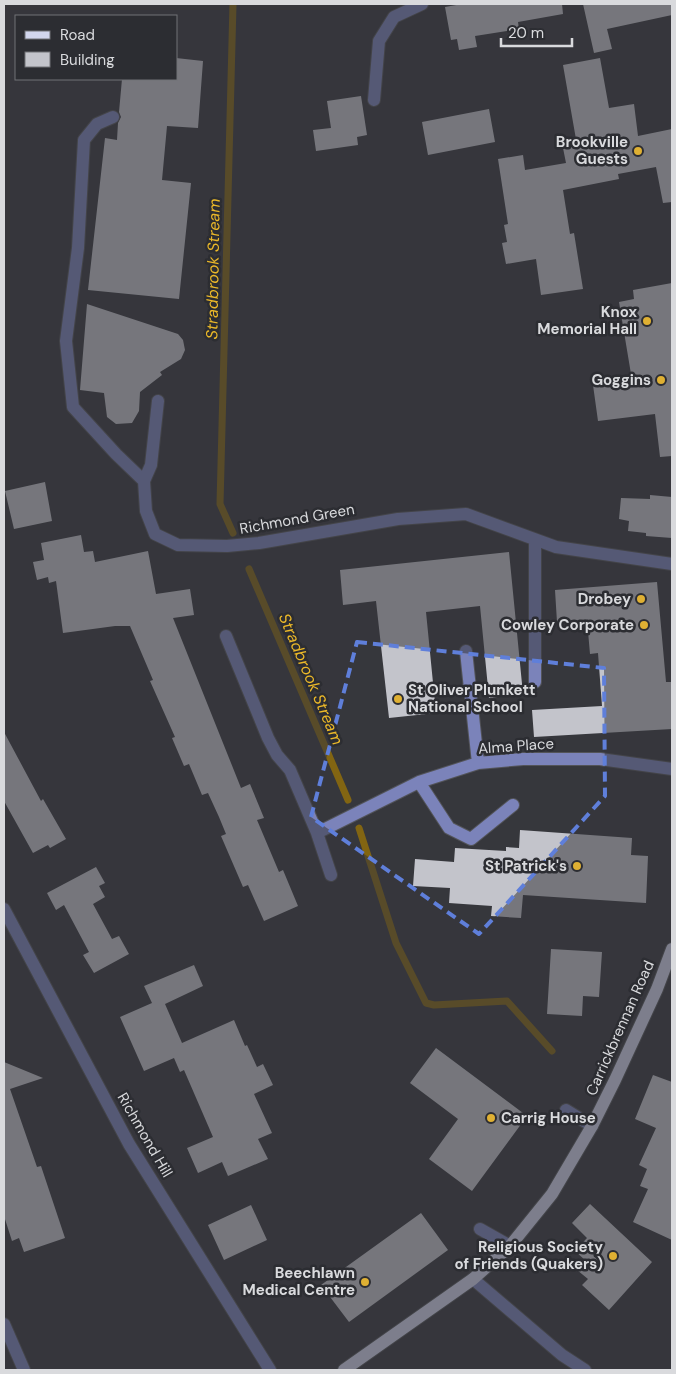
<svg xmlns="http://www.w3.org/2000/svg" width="676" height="1374" viewBox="0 0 676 1374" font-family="'DM Sans',sans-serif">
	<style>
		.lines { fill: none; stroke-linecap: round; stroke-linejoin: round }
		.stream { stroke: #826512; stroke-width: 7 }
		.building { fill: #c3c4cb }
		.minor-casing { stroke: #535459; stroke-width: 14 }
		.major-casing { stroke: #535459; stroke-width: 14 }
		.minor { stroke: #7b83ba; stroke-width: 12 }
		.major { stroke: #d2d6ed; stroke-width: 12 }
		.marked { fill: none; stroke: #5f7fda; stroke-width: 4; stroke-dasharray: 10 6; stroke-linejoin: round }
		.poi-dot { fill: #dfb033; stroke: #2c2d32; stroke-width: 2 }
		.labels { text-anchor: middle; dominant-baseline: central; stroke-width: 5; stroke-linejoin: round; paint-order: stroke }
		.poi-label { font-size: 15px; font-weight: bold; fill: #d9dadd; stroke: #2c2d32; text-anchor: end }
		.street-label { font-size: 15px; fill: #d9dadd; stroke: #2c2d32 }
		.water-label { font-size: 16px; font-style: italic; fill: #ebb829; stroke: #2c2d32 }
	</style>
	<rect width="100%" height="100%" fill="#36373c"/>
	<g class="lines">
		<!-- stream -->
		<path class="stream" d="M233 533 220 504 233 4
			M249 569 348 800
			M359 828 396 943 426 1003 434 1005 507 1001 552 1051"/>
	</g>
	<!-- building -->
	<path class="building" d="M462 4H562L563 14 518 22 519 29 475 36 477 47 459 50 457 39 451 40 445 7Z
		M583 4H672V15L607 29 612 49 594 53Z
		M176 58 203 61 198 128 167 126 162 180 191 183 179 299 88 290 105 138 117 140 118 123 121 117 119 112 122 79H176Z
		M600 58 609 108 634 104 638 136 672 129V202L663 203 656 167 618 174 619 179 563 190 570 234 574 233 583 289 541 295 536 259 506 264 502 243 507 242 504 225 508 224 498 159 523 155 525 170 566 163 563 148 577 145 563 65Z
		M361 96 367 135 357 137 358 145 316 151 313 130 331 128 327 101Z
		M489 109 495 142 428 155 422 122Z
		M672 283V456L660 457 655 414 598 421 593 385 632 380 619 302 634 299 633 290Z
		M87 304 178 334 183 340 185 350 181 359 160 372 162 375 140 392 139 411 132 423 116 424 107 417 104 393 80 390Z
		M45 482 52 521 14 529 5 491Z
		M650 495 672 497V538L646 536V533L628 531 629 521 619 519 621 498 650 499Z
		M81 535 84 552 93 551 95 562 148 551 156 594 190 589 194 615 173 618 241 788 250 784 264 818 257 820 279 872 283 870 298 906 264 921 248 885 243 887 221 836 226 834 219 817 208 793 202 795 189 764 184 766 172 738 175 737 150 681 153 680 130 626H115L63 633 56 581 49 583 48 577 37 580 33 562 44 560 41 543Z
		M509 552 523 694 489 698 480 606 426 612 436 713 389 718 376 601 343 605 340 570Z
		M657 582 666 682H672V729L534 737 532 710 602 706 598 653 590 654 587 620 557 622 555 590Z
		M4 732 41 801 43 799 66 839 50 848 48 845 33 853 4 801Z
		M520 830 632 838 631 855 648 856 646 903 523 895 521 918 491 916 492 906 449 903 450 888 413 886 415 859 454 862 455 848 506 851V847L519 848Z
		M96 867 105 883 99 886 105 897 93 904 112 939 119 936 129 954 94 973 83 955 89 952 64 905 56 910 47 893Z
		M551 949 602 952 599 997 583 996 582 1016 547 1014Z
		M194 965 203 986 165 1004 182 1043 234 1020 245 1046 247 1045 257 1067 263 1064 273 1085 254 1094 272 1133 258 1139 268 1159 228 1176 222 1162 198 1173 187 1148 213 1137 184 1070 180 1072 174 1058 144 1071 120 1017 152 1003 144 986Z
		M436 1048 527 1116 472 1191 429 1159 458 1119 410 1083Z
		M4 1062 43 1078 10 1089 37 1167 41 1166 65 1238 24 1252 19 1238 12 1241 4 1216Z
		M653 1075 672 1082V1240L633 1222 648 1189 640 1186 647 1169 639 1165 656 1128 635 1119Z
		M590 1204 652 1262 609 1310 582 1285 588 1279 577 1270 586 1261 575 1251 587 1238 572 1223Z
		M251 1205 267 1240 224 1260 208 1225Z
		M421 1213 448 1250 349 1322 321 1285Z"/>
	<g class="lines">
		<defs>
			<path id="minor" d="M374 100 379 41 394 17 422 4
				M113 117 97 124 84 140 78 248 66 341 73 407 116 454 144 481 146 511 155 534 178 545 227 546 259 543 398 519 466 514 556 547 672 564
				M144 481 151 465 158 401
				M226 636 268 738 277 755 290 770 317 833 331 875
				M466 651 478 763
				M535 682V541
				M419 782 449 828 471 839 513 805
				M317 833 419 782 478 763 523 759H600L672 769
				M4 909 129 1144 270 1370
				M566 1110 592 1126
				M480 1229 510 1246
				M473 1279 562 1355 585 1370
				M4 1324 24 1370"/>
			<path id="major" d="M344 1370 473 1279 510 1246 552 1194 592 1126 615 1080 657 989 672 949"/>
		</defs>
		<!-- minor casing -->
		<use href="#minor" class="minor-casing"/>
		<!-- major casing -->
		<use href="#major" class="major-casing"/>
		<!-- minor -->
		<use href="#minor" class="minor"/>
		<!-- major -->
		<use href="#major" class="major"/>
	</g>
	<!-- marked area -->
	<path d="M0 0H676V1374H0ZM357 642 604 668 605 796 479 934 311 817Z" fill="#36373c" fill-opacity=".55" fill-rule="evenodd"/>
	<path class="marked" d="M357 642 604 668 605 796 479 934 311 817Z"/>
	<!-- markers -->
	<g class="poi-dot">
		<circle cx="638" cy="151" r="5"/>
		<circle cx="647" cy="321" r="5"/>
		<circle cx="661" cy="380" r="5"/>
		<circle cx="641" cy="599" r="5"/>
		<circle cx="644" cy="625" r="5"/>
		<circle cx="398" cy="699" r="5"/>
		<circle cx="577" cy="866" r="5"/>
		<circle cx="491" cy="1118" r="5"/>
		<circle cx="613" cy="1256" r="5"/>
		<circle cx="365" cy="1282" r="5"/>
	</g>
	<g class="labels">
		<!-- poi labels -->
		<g class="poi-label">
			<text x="628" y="142">Brookville<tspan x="628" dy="17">Guests</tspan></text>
			<text x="637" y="312">Knox<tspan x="637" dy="17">Memorial Hall</tspan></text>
			<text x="651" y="380">Goggins</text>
			<text x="631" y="599">Drobey</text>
			<text x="634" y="625">Cowley Corporate</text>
			<text x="408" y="690" text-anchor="start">St Oliver Plunkett<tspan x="408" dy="17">National School</tspan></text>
			<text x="567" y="866">St Patrick's</text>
			<text x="501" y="1118" text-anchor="start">Carrig House</text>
			<text x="603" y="1247">Religious Society<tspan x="603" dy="17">of Friends (Quakers)</tspan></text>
			<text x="355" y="1273">Beechlawn<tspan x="355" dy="17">Medical Centre</tspan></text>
		</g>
		<!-- street labels -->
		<g class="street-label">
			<text transform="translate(297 519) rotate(-10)">Richmond Green</text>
			<text transform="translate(516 746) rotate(-4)">Alma Place</text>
			<text transform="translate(620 1028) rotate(-66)">Carrickbrennan Road</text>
			<text transform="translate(145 1135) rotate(60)">Richmond Hill</text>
		</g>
		<!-- water labels -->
		<g class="water-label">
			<text transform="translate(213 269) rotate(-89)">Stradbrook Stream</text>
			<text transform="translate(311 679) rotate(67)">Stradbrook Stream</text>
		</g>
	</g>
	<!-- border -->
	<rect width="676" height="1374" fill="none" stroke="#d9dadd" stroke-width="10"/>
	<!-- legend -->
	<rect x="15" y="15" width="162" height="65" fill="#2c2d32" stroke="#717276"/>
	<rect x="25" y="31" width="25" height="8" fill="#d2d6ed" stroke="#717276"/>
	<text x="60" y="40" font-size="15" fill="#d9dadd">Road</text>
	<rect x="25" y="52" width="25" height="15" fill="#c3c4cb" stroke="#717276"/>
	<text x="60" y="65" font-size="15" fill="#d9dadd">Building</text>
	<!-- scale -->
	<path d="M501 38v8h71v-8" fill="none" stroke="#d9dadd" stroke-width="2.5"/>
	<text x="508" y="38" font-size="15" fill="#d9dadd" stroke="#2c2d32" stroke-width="4" paint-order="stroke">20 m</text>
</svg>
